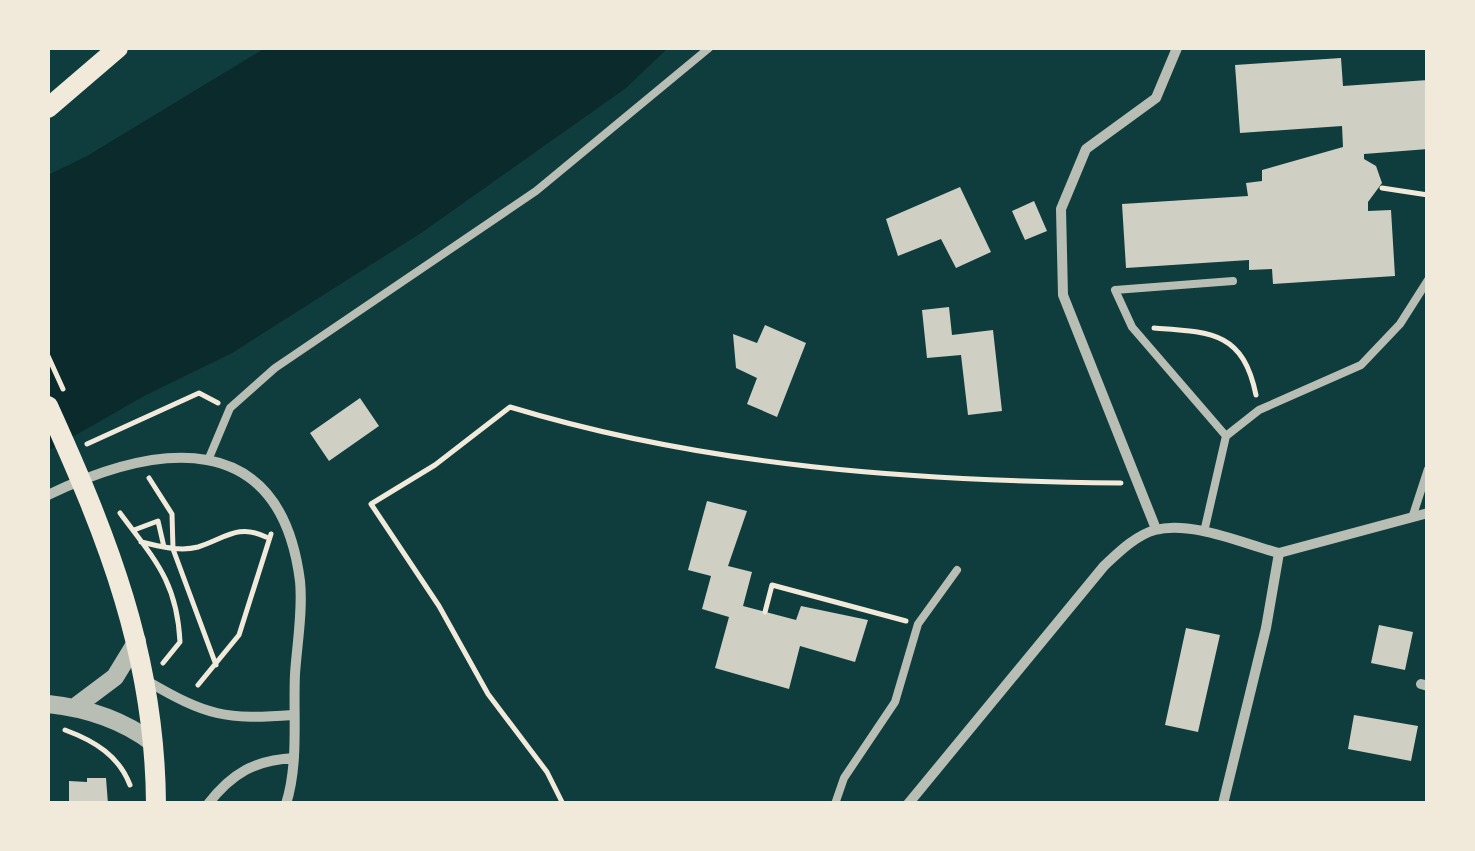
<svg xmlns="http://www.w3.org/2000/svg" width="1475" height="851" viewBox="0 0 1475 851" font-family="Barlow,sans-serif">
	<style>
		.water { fill: #0a2a2b }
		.building { fill: #cfcfc3 }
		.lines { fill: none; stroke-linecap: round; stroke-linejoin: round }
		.path { stroke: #f1e9da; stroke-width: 5 }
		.service { stroke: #b8beb3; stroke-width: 8 }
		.minor { stroke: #b8beb3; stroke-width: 10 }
		.tertiary { stroke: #b8beb3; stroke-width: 18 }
		.secondary { stroke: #f1e9da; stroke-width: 20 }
	</style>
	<rect width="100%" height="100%" fill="#0f3d3e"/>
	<!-- water -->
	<path class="water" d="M265 48H668L626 88 421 233 232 353 144 396 48 451V175L87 156Z"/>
	<!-- building -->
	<path class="building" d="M1341 58 1343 86 1428 80V149L1364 154V159L1376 166 1382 183 1368 202V211L1391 210 1395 276 1273 284 1272 269 1249 270V260L1126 268 1122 204 1248 196 1246 183 1262 181V170L1343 147 1342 126 1240 133 1235 65Z
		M960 187 991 252 956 268 941 239 898 256 886 219Z
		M1034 201 1047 231 1025 240 1012 211Z
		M949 307 952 335 993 330 1002 411 968 415 961 355 927 358 922 310Z
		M765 325 806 343 777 417 747 404 757 378 736 368 733 334 757 343Z
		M360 398 379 426 329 461 310 433Z
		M707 501 747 511 728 566 752 572 743 606 796 620 801 606 868 620 855 662 800 646 789 689 715 668 729 617 702 609 711 576 688 570Z
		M1379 625 1413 632 1405 670 1371 663Z
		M1186 628 1220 635 1198 732 1165 725Z
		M1354 715 1418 726 1411 761 1348 749Z
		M87 778H106L108 804H69V781L87 782Z"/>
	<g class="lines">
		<!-- path -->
		<path class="path" d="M1382 188 1428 195
			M1154 328C1212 332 1243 332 1256 395
			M48 356 63 389
			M87 444 199 393 218 403
			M149 478 172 514 173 549 216 665
			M120 513C154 559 177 581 180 642L163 663
			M134 530 158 521 164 547
			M141 542C160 546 179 552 198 547 224 539 238 523 266 537
			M765 612 772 585 906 621
			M198 685 239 635 271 534
			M65 730C95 741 119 756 130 785
			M563 804 547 772 488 694 439 606 371 504 435 465 510 407C708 467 916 481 1121 483"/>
		<!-- service -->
		<path class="service" d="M1226 436 1132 327 1115 290 1233 281
			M209 458 230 408 275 368 536 191 709 48
			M1413 515 1428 469
			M1204 532 1226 436 1259 410 1361 365 1400 324 1428 280
			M835 804 844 778 895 702 918 624 957 570"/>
		<!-- minor -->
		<path class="minor" d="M48 495C156 443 280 425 300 581 303 611 297 644 295 674 293 716 299 763 286 804
			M1156 529 1063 295 1061 209 1086 149 1156 98 1177 48
			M1279 553 1428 513
			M147 681C207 716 225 720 293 715
			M1421 684 1428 686
			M208 804C232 773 255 760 294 758
			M908 804 1104 566C1118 553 1136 535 1155 530 1191 520 1244 544 1279 553
			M1223 804 1266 628 1279 553"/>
		<!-- tertiary -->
		<path class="tertiary" d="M48 704C86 708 123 720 153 743
			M75 707 115 677 137 641"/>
		<!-- secondary -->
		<path class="secondary" d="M48 108 118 48
			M48 406C108 538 155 656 156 804"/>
	</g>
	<!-- border -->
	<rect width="1475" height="851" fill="none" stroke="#f1e9da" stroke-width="100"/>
</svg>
